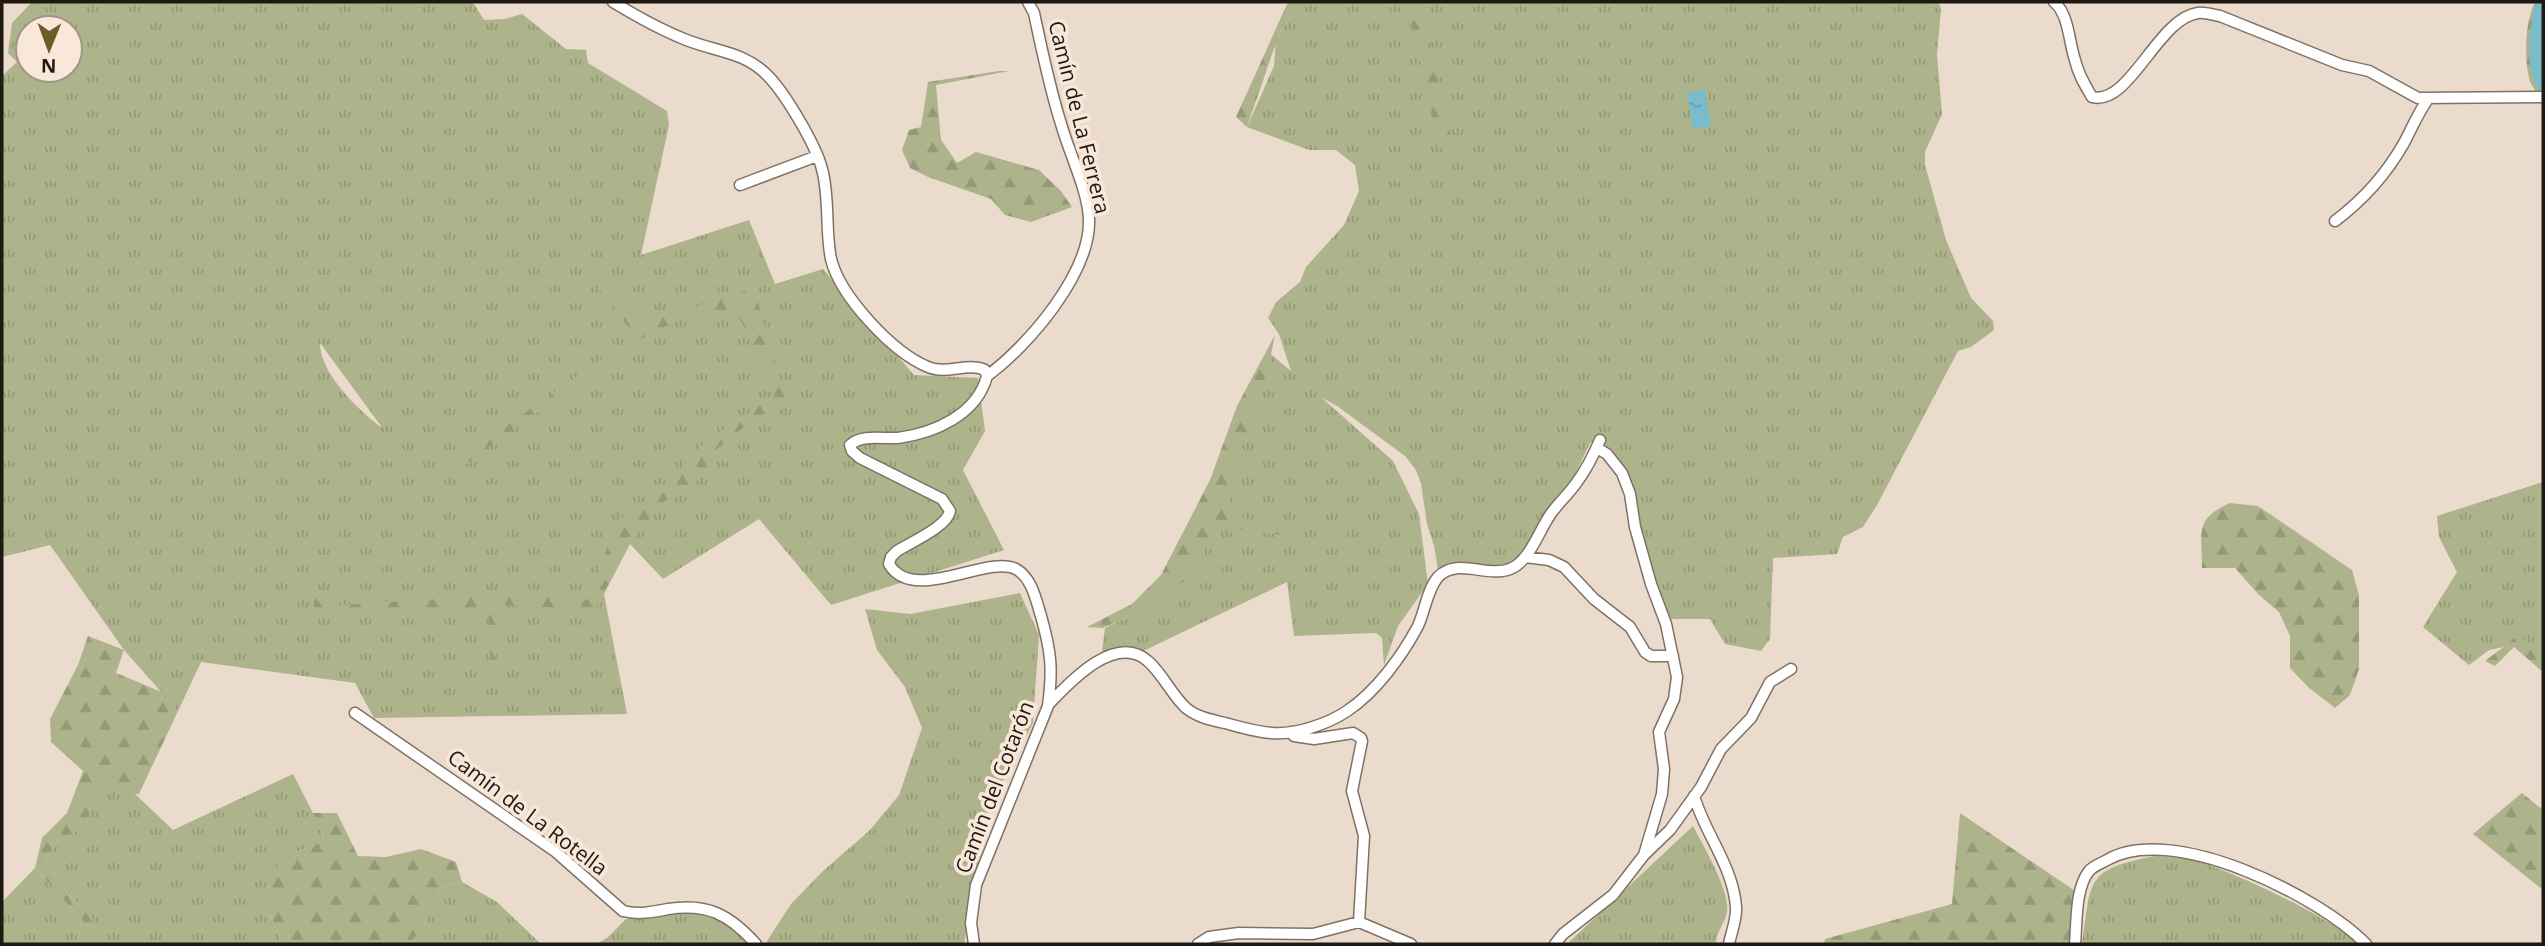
<svg xmlns="http://www.w3.org/2000/svg" width="2545" height="946" viewBox="0 0 2545 946" font-family="'Open Sans',sans-serif">
	<style>
		.grass { fill: url(#grass-tufts); fill-rule: evenodd }
		.forest { fill: url(#forest-firs) }
		.water { fill: url(#water-ripples) }
		.lines { fill: none; stroke-linecap: round; stroke-linejoin: round }
		.river { stroke: #7bbccc; stroke-width: 16 }
		.street-casing { stroke: #807164; stroke-width: 13 }
		.street { stroke: #fff; stroke-width: 10 }
		.labels { text-anchor: middle; dominant-baseline: central; stroke-width: 7; stroke-linejoin: round; paint-order: stroke }
		.street-label { font-size: 21px; fill: #1e1913; stroke: #f9e8d9 }
	</style>
	<defs>
		<pattern id="grass-tufts" width="24" height="20" patternUnits="userSpaceOnUse" patternTransform="scale(1.75)"><rect width="24" height="20" fill="#adb38a"/><path d="M3 7l-1-3M5 7V3M7 7l1-3M15 17l-1-3M17 17v-4M19 17l1-3" fill="none" stroke="#949976"/></pattern>
		<pattern id="forest-firs" width="22" height="20" patternUnits="userSpaceOnUse" patternTransform="scale(1.75)"><rect width="22" height="20" fill="#adb38a"/><path d="M5 1l3.5 6h-7zM16 11l3.5 6h-7z" fill="#949976"/></pattern>
		<pattern id="water-ripples" width="26" height="14" patternUnits="userSpaceOnUse" patternTransform="scale(1.75)"><rect width="26" height="14" fill="#7bbccc"/><path d="M2 4q2-2 4 0t4 0M15 11q2-2 4 0t4 0" fill="none" stroke="#6aa1ae"/></pattern>
	</defs>
	<rect width="100%" height="100%" fill="#ebdbcc"/>
	<!-- grass -->
	<path class="grass" d="M32 2H473L484 20 505 19 522 14 566 49 586 50 588 63 667 111 669 125 641 255 749 220 775 284 823 269 914 375 978 378 985 431 963 470 1004 550 831 605 759 519 663 579 630 544 604 594 627 714 374 718 355 683 201 662 178 711 124 650 50 545 2 557V76L17 62 8 53 12 23ZM28 28H70V70H28ZM320 343 381 426V427C357 409 320 373 320 343Z
		M1298 2H1939L1941 10 1937 54 1942 114 1925 152V165L1946 240 1971 298 1993 321 1994 330 1971 347 1958 351 1877 505 1863 527 1843 537 1837 554 1773 558 1770 639 1761 651 1725 644 1710 619H1668C1645 560 1636 494 1600 440L1590 443 1573 479 1556 498 1515 562 1502 567 1460 563 1438 569 1434 546 1427 524 1421 483 1416 470 1405 456 1337 406 1321 397 1393 461 1419 514 1428 584 1398 626 1384 665 1382 638 1376 633 1294 636 1287 582 1141 652 1102 651 1105 628 1138 611 1209 503 1267 351 1291 371 1279 334 1268 318 1276 302 1300 282 1306 267 1344 225 1359 191 1355 165 1336 150H1309L1247 127 1274 66 1276 40Z
		M2543 482V662L2527 642 2489 650 2469 665 2423 627 2457 572 2439 537 2437 516Z
		M1020 593 1039 635 1033 723 988 809 964 944H767V941L791 904 824 870 869 831 899 795 922 728 905 687 877 650 865 609 910 614Z
		M293 774 315 817 324 841 294 853 267 908 283 944H83L93 919 68 894 45 859 58 841 87 825 92 784 116 792 134 793 173 830Z
		M1693 826C1703 845 1731 892 1727 913 1724 924 1716 933 1716 944H1567Z
		M2155 856C2167 857 2181 858 2193 860 2226 868 2337 920 2358 944H2082C2092 879 2084 870 2155 856Z
		M35 868 83 921 76 944H2V902Z
		M462 882 497 902 541 944H410L426 923 440 887Z
		M687 913C718 917 726 922 748 944H596L607 938 626 919Z"/>
	<!-- forest -->
	<path class="forest" d="M1288 2H1299L1279 34 1247 127 1236 117Z
		M1407 2H1421L1455 155 1439 146Z
		M2535 2H2543V102C2538 94 2531 87 2529 78 2524 55 2525 23 2535 2Z
		M999 71H1009L936 85 941 140 957 163 976 152 1039 170 1061 191 1072 207 1031 222 1005 215 991 199 928 177 910 168 902 150 909 130 921 127 928 82Z
		M586 271 643 323 754 288 786 400 749 423 712 453 704 476 662 503 630 543 595 609 498 605 492 697 488 610 338 615 314 607 312 594 323 606 470 597 509 591 591 600 615 522 667 487 687 461 708 439 775 396 738 314 706 309 650 333 433 487 429 480 635 336Z
		M1275 335C1265 389 1245 439 1226 491L1234 513 1282 535 1225 527 1204 551 1187 579 1154 605 1103 628 1087 627 1132 604 1161 575 1210 480 1237 406Z
		M2230 503 2258 506 2352 570 2359 595V669L2350 695 2335 708 2308 687 2290 668V636L2279 612 2259 595 2235 568H2202C2202 532 2194 519 2230 503Z
		M2519 635 2543 656V672L2514 647 2495 666 2485 661Z
		M88 636 124 650 116 673 164 693 178 711 139 794 116 792 93 785 87 825 58 841 45 859 68 894 93 919 84 944H76L83 921 35 868 42 838 67 813 83 771 51 742 50 719 78 665Z
		M2522 793 2543 810V890L2473 834Z
		M313 813H337L358 856 386 857 421 849 456 862 462 882 440 887 426 923 410 944H283L267 908 270 872 294 853 324 841Z
		M1960 813 2075 891 2069 944H1824L1825 939 1952 904Z"/>
	<!-- water -->
	<path class="water" d="M1705 90 1711 126 1693 129 1687 93Z"/>
	<g class="lines">
		<!-- river -->
		<path class="river" d="M2543 2C2538 29 2533 56 2543 82"/>
		<defs>
			<path id="street" d="M613 2C636 16 659 29 684 39 715 52 745 51 769 77 786 95 816 145 822 169 830 198 825 230 831 259 840 296 892 352 928 367 947 375 967 362 985 370L987 376
				M2054 2C2069 14 2069 43 2075 60 2078 74 2085 85 2092 97 2129 107 2158 18 2198 13 2205 12 2213 15 2220 16L2342 65 2369 71 2418 98 2543 97
				M740 185 817 156
				M2335 221C2363 200 2387 173 2404 143 2412 128 2418 113 2428 99
				M987 376C1028 346 1091 273 1089 219 1088 191 1070 155 1062 127 1050 90 1042 51 1034 13L1028 2
				M1597 448 1607 454 1622 473 1630 494 1635 527 1651 584 1666 624 1677 677 1674 699 1659 732 1664 769 1662 794 1644 855
				M1525 557 1549 560 1564 567 1594 599 1630 627 1645 652 1651 656H1673
				M1048 705C1069 683 1116 631 1149 662 1163 675 1172 695 1186 708 1197 717 1211 720 1225 723 1240 727 1256 732 1272 733 1295 735 1328 724 1347 711 1376 692 1402 656 1418 626 1425 611 1427 590 1438 577 1457 557 1487 578 1510 569 1529 562 1539 531 1550 515 1558 503 1569 494 1577 482 1586 470 1594 454 1600 440
				M355 713 556 852 623 911C638 915 653 912 668 909 707 903 729 914 756 944
				M1291 732 1294 736 1314 739 1353 733 1361 738 1362 741 1352 791 1364 836 1359 922
				M1694 796C1705 834 1733 866 1736 907 1737 919 1731 933 1729 944
				M974 944 971 923 976 885 1048 706C1053 669 1051 651 1041 616 1036 600 1032 578 1016 569 987 554 913 605 889 564L891 557 897 551C911 542 947 527 950 511L942 499 860 458 852 451 850 445C862 434 883 439 898 438 934 433 977 415 987 376
				M1198 944 1209 937 1239 933 1313 934 1359 922 1411 944
				M1555 944 1563 934 1613 895 1644 855 1670 830 1701 787 1721 749 1751 718 1770 682 1791 669
				M2075 944C2077 922 2075 889 2089 871 2093 866 2102 863 2107 860 2172 822 2319 896 2366 944"/>
		</defs>
		<!-- street casing -->
		<use href="#street" class="street-casing"/>
		<!-- street -->
		<use href="#street" class="street"/>
	</g>
	<g class="labels">
		<!-- street labels -->
		<g class="street-label">
			<text transform="translate(1080 117) rotate(76)">Camín de La Ferrera</text>
			<text transform="translate(994 787) rotate(-69)">Camín del Cotarón</text>
			<text transform="translate(528 812) rotate(37)">Camín de La Rotella</text>
		</g>
	</g>
	<!-- border -->
	<rect width="2545" height="946" fill="none" stroke="#1e1913" stroke-width="7"/>
	<!-- north arrow -->
	<g transform="translate(49 49) rotate(181)"><circle r="33" fill="#f9e8d9" stroke="#a1958a" stroke-width="2"/>
	<path d="M0-5L12 26L0 18L-12 26Z" fill="#6d5c2a"/>
	<text y="-10" font-size="19" font-weight="bold" text-anchor="middle" fill="#1e1913">N</text>
	</g>
</svg>
